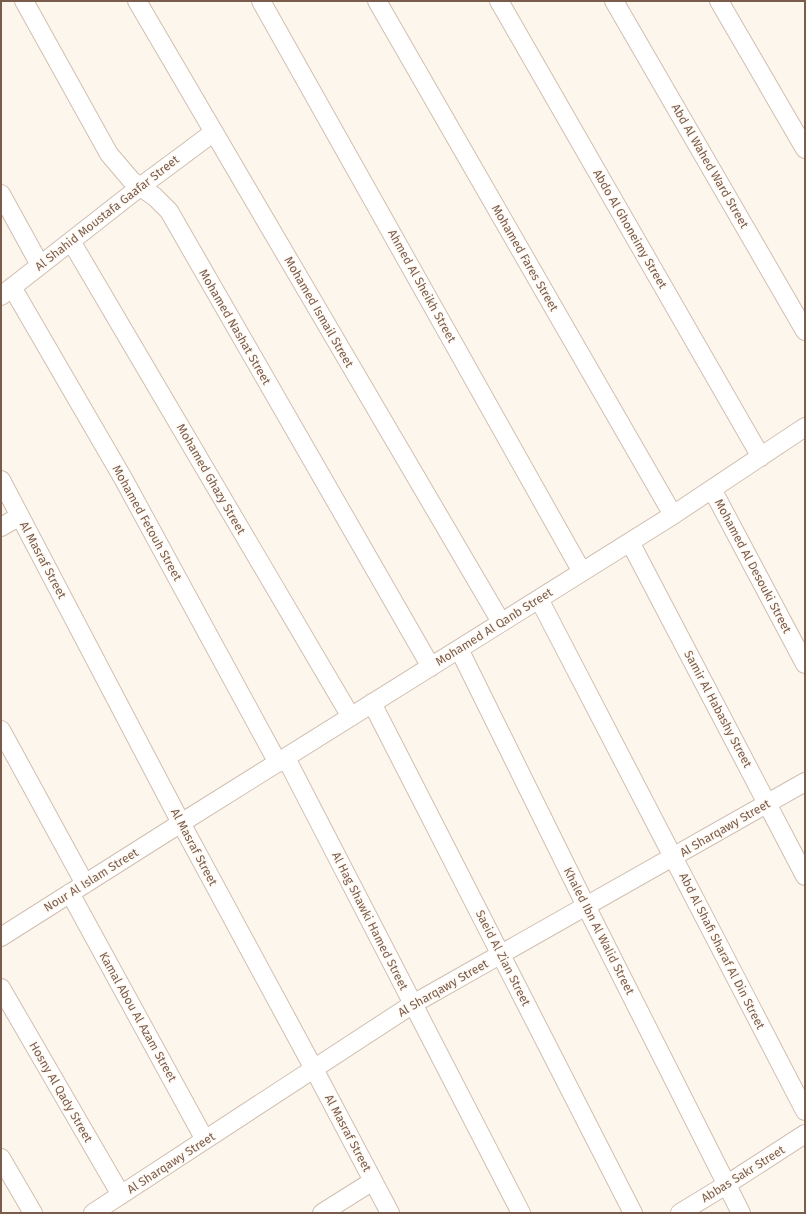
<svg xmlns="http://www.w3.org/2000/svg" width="806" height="1214" viewBox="0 0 806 1214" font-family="'Fira Sans',sans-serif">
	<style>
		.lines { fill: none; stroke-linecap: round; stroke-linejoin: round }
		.minor-casing { stroke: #d1beb0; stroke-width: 20 }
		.minor { stroke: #fff; stroke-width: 18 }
		.labels { text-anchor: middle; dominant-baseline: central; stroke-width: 3; stroke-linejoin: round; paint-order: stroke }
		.street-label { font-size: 12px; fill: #7a5c4d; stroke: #fffaf3 }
	</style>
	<rect width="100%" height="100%" fill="#fdf6ec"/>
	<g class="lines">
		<defs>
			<path id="minor" d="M24 1 109 154 132 181 155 197 169 211 431 667
				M137 1 501 622
				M261 1 582 572
				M377 1 673 515
				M499 1 761 457
				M614 1 805 331
				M719 1 805 149
				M1 194 40 265
				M71 241 351 717
				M12 287 124 480 278 763
				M1 296 140 187 214 132
				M1 480 181 823 314 1069 390 1213
				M712 489 805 664
				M1 527 20 516
				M630 542 805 876
				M539 599 805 1111
				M459 649 586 906 741 1213
				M372 703 633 1213
				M1 730 85 884
				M286 758 521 1213
				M70 893 205 1140
				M1 937 181 823 673 515 805 427
				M1 988 121 1195
				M1 1158 33 1213
				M93 1213 413 1004 805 782
				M322 1213 373 1181
				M680 1213 726 1185 805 1134"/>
		</defs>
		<!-- minor casing -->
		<use href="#minor" class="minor-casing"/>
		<!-- minor -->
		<use href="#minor" class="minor"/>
	</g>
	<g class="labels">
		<!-- street labels -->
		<g class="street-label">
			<text transform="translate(710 166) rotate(60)">Abd Al Wahed Ward Street</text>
			<text transform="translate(107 213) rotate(-38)">Al Shahid Moustafa Gaafar Street</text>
			<text transform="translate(630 229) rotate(60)">Abdo Al Ghoneimy Street</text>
			<text transform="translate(525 258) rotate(60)">Mohamed Fares Street</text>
			<text transform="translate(422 286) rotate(61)">Ahmed Al Sheikh Street</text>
			<text transform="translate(319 312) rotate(60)">Mohamed Ismail Street</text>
			<text transform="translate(235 327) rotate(60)">Mohamed Nashat Street</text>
			<text transform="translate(211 479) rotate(60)">Mohamed Ghazy Street</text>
			<text transform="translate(147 523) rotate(61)">Mohamed Fetouh Street</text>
			<text transform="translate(43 560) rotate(62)">Al Masraf Street</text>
			<text transform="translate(753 566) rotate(62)">Mohamed Al Desouki Street</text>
			<text transform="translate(494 627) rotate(-32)">Mohamed Al Qanb Street</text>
			<text transform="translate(718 709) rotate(62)">Samir Al Habashy Street</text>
			<text transform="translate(725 828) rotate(-30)">Al Sharqawy Street</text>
			<text transform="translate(194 847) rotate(62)">Al Masraf Street</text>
			<text transform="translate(91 880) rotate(-32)">Nour Al Islam Street</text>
			<text transform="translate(370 921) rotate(63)">Al Hag Shawki Hamed Street</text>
			<text transform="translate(599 931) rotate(63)">Khaled Ibn Al Walid Street</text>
			<text transform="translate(722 951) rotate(63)">Abd Al Shafi Sharaf Al Din Street</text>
			<text transform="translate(503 958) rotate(63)">Saeid Al Zian Street</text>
			<text transform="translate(443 988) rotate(-30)">Al Sharqawy Street</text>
			<text transform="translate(138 1017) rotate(61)">Kamal Abou Al Azam Street</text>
			<text transform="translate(61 1092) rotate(60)">Hosny Al Qady Street</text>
			<text transform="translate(348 1133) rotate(62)">Al Masraf Street</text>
			<text transform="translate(171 1163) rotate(-33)">Al Sharqawy Street</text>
			<text transform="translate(743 1174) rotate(-32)">Abbas Sakr Street</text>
		</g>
	</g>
	<!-- border -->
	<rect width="806" height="1214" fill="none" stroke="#7a5c4d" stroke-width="4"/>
</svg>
